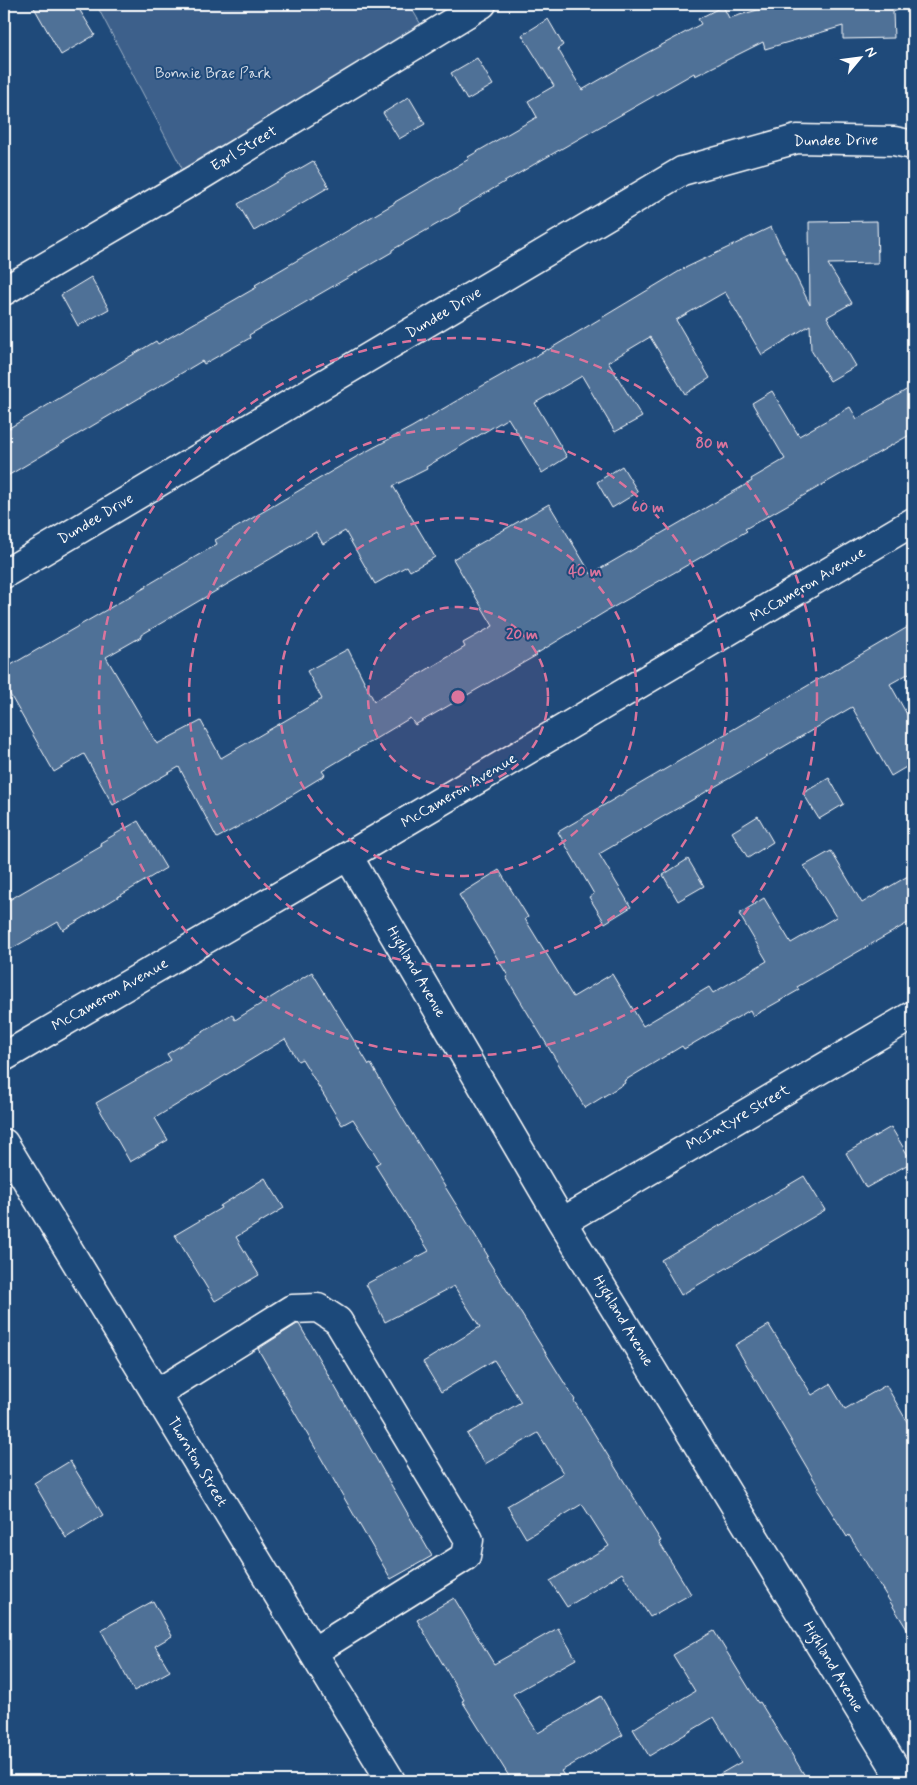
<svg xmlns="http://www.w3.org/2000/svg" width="917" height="1785" viewBox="0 0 917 1785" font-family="Mynerve,sans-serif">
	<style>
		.green { fill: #3c618b; stroke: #9eb0c5 }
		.building { fill: #507197; stroke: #fff }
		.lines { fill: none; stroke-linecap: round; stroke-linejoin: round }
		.minor-casing { stroke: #fff; stroke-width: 31 }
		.minor { stroke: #1f4a7a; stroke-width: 28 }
		.ring { fill: none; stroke: #da749d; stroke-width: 2.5; stroke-dasharray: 9 6 }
		.labels { text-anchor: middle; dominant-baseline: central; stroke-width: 4; stroke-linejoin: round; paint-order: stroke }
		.park-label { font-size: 15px; fill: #d8dfe8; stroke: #1f4a7a }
		.street-label { font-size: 15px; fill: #fff; stroke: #1f4a7a }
		.centre { fill: #da749d; stroke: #1f4a7a; stroke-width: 2.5 }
		.ring-label { font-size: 15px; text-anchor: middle; font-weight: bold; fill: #da749d; stroke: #1f4a7a; stroke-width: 4; stroke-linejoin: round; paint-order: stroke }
	</style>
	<rect width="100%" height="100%" fill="#1f4a7a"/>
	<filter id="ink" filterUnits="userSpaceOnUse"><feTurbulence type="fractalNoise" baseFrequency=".02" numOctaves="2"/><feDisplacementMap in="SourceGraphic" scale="10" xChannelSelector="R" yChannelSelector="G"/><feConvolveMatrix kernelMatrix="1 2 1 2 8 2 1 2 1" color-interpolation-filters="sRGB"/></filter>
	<g filter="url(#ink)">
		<!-- green -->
		<path class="green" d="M96 4H409L423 28 185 174Z"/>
		<!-- building -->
		<path class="building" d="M32 4H76L95 35 61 55Z
			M779 4H897L898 10 893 12 894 38 843 39V26L765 49 763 42 695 76 694 73 533 165 459 209 460 211 392 250V252L249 335 250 338 204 364 202 361 4 478V431L156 341 158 344 257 287 255 285 395 203V202L469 159 468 157 537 117 528 101 554 86 522 35 548 19 563 45 558 49 582 90 643 55 701 24 698 19 723 6 729 18Z
			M477 58 493 85 467 100 451 73Z
			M409 97 425 124 399 139 383 113Z
			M313 161 329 187 254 231 238 204Z
			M877 221 878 263 828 264 852 303 827 317 856 366 830 381 811 350 810 325 762 355 725 292 676 320 710 378 685 394 650 337 608 362 642 417 615 432 582 376 535 403 567 457 542 473 508 418 426 467 427 469 393 486 435 557 410 571 407 566 375 584 345 531 323 544 316 532 141 635V637L106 657 157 744 201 721 221 758 322 699 307 671 348 649 374 701 465 647 463 643 493 626 453 559 549 504 591 574 752 481 751 479 785 459 752 403 772 391 799 436 850 407 857 419 913 386V433L745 529 747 531 605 612 536 654 537 655 415 725 410 718 322 771 325 775 253 819 217 838 179 767 113 805 84 754 54 772 4 684V669L146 587V586L217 544 215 540 356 457 412 427 475 390 548 349V350L683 269 771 227 810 305 809 222Z
			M91 277 109 309 78 326 61 295Z
			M622 466 638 492 612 508 597 482Z
			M913 624V671L890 684 913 725V763L891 776 852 707 599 854 631 907 605 923 589 897 594 894 558 832Z
			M829 778 844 804 819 819 803 793Z
			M758 816 773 842 748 858 732 832Z
			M138 821 166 868 63 930 58 922 4 953V903L102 846 100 843Z
			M831 851 862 903 913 873V920L797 987 799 990 753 1016 750 1010 684 1049 682 1046 624 1081 625 1083 585 1108 506 977 508 976 459 895 499 870 528 917 525 919 573 997 612 974 643 1026 709 987 713 993 767 961 739 914 764 898 791 943 836 917 804 866Z
			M688 859 704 886 678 901 663 875Z
			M312 972 369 1065 371 1064 403 1119 488 1256 486 1257 575 1400 574 1401 661 1541 659 1542 691 1594 650 1617 622 1573 567 1607 550 1581 609 1546 582 1504 526 1538 507 1506 563 1473 538 1433 485 1464 467 1434 521 1402 494 1360 441 1392 423 1362 480 1327 454 1286 385 1322 366 1284 429 1251 375 1165 380 1162 353 1119 342 1125 302 1059 298 1061 285 1039 155 1118 168 1140 130 1162 96 1103 171 1060 167 1054 232 1014 235 1020Z
			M891 1127 912 1162 866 1188 846 1153Z
			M804 1176 825 1210 681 1295 661 1260Z
			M265 1178 284 1208 236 1237 259 1275 215 1301 175 1235 221 1208 220 1206Z
			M297 1324H299L432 1556 391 1579 258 1349Z
			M769 1325 812 1395 830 1384 845 1409 886 1385 913 1432V1639L849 1535 847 1537 817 1489 819 1488 735 1345Z
			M70 1461 103 1515 66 1538 34 1483Z
			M454 1598 494 1664 558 1628 576 1659 513 1694 538 1733 601 1696 623 1735 561 1771 568 1781H512L462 1701 464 1700 417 1620Z
			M153 1601 172 1636 155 1646 170 1671 134 1691 101 1630Z
			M714 1631 758 1703 760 1702 808 1781H708L741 1762 714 1717 649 1756 633 1729 695 1691 673 1655Z"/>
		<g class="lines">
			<defs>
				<path id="minor" d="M4 291 197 178 482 4
					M4 574 682 171 797 139 894 141 913 145
					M348 856 562 1222 903 1781
					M4 1057 348 856 913 522
					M4 1143 391 1781
					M562 1222 913 1015
					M156 1394 292 1309 318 1308 338 1321 469 1540 466 1556 313 1652"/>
			</defs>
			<!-- minor casing -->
			<use href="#minor" class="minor-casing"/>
			<!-- minor -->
			<use href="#minor" class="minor"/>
		</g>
	</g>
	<!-- distance rings -->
	<circle cx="458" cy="697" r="90" fill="#da749d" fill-opacity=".12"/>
	<g class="ring">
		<circle cx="458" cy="697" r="90"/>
		<circle cx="458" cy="697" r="179"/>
		<circle cx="458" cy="697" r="269"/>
		<circle cx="458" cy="697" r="359"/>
	</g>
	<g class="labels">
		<!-- park labels -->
		<g class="park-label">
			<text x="213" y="74">Bonnie Brae Park</text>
		</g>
		<!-- street labels -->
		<g class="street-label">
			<text transform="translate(836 141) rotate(-1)">Dundee Drive</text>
			<text transform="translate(244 149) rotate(-31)">Earl Street</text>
			<text transform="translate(444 313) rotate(-31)">Dundee Drive</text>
			<text transform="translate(96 519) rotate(-31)">Dundee Drive</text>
			<text transform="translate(808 585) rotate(-31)">McCameron Avenue</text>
			<text transform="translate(459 791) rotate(-31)">McCameron Avenue</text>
			<text transform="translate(416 972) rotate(60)">Highland Avenue</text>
			<text transform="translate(110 995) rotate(-30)">McCameron Avenue</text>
			<text transform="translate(738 1118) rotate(-30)">McIntyre Street</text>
			<text transform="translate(623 1321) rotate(59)">Highland Avenue</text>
			<text transform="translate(197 1462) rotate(59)">Thornton Street</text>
			<text transform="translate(833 1667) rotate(59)">Highland Avenue</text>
		</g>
	</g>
	<circle cx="458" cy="697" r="8" class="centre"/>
	<g class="ring-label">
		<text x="712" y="448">80 m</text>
		<text x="648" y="512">60 m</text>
		<text x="585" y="576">40 m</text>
		<text x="522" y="639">20 m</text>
	</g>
	<!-- margin -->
	<rect width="917" height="1785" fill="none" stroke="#1f4a7a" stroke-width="20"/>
	<rect x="10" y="10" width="897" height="1765" fill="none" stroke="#fff" stroke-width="2" filter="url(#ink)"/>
	<!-- north arrow -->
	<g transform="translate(860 58) rotate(61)" stroke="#1f4a7a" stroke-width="4" paint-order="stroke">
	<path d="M0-4L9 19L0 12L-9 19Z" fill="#ffffff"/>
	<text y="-8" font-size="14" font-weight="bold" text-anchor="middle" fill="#ffffff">N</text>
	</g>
</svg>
